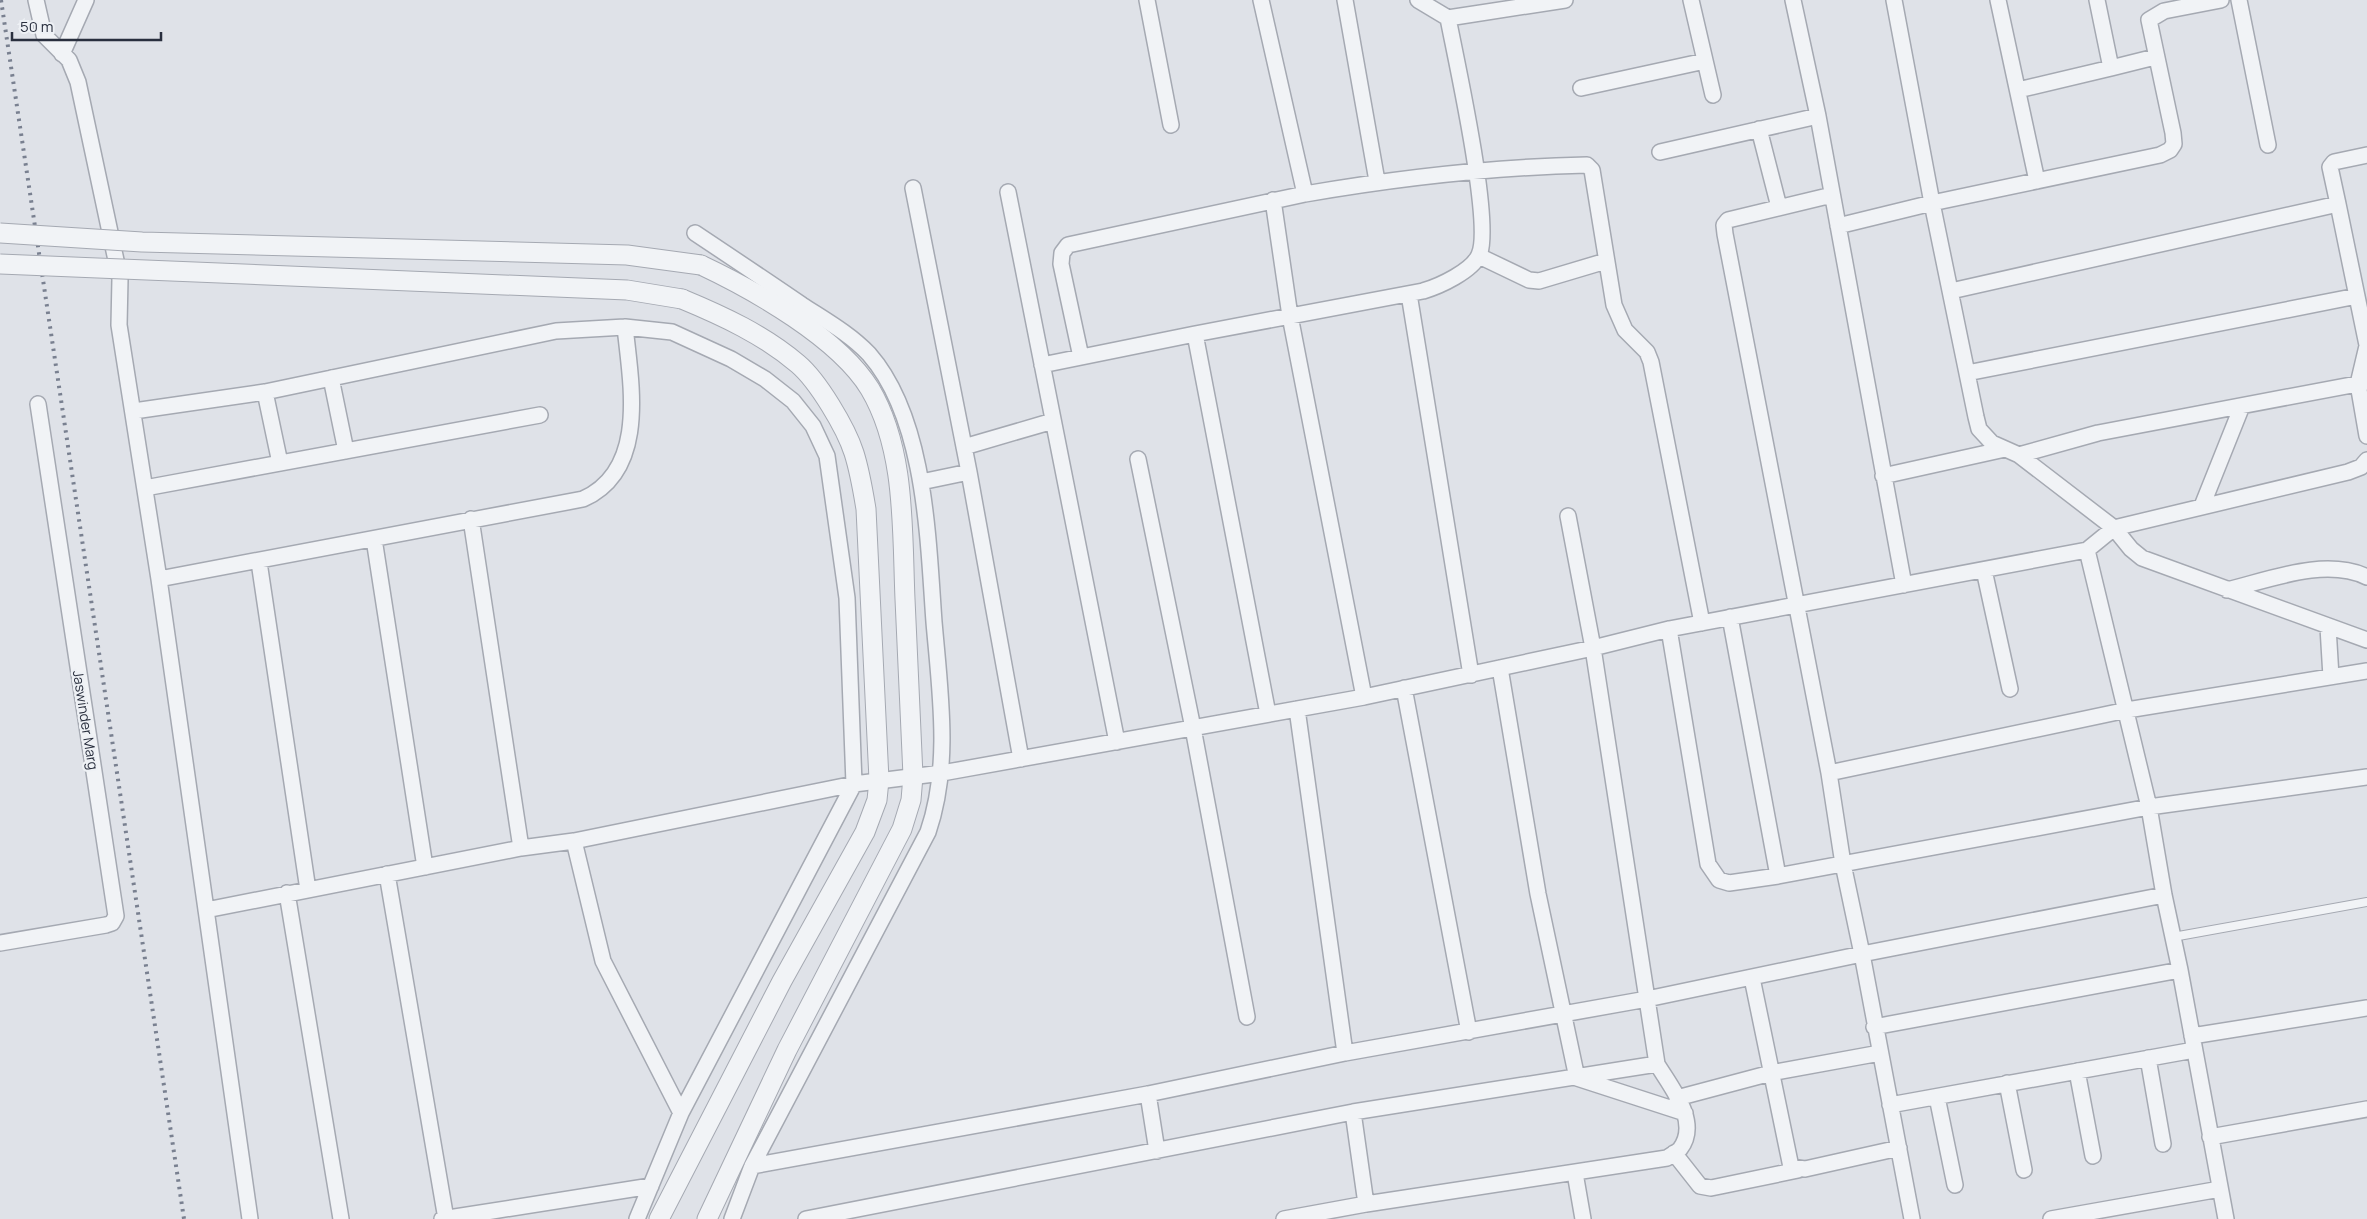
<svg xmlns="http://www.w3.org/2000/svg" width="2367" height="1219" viewBox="0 0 2367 1219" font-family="Manrope,sans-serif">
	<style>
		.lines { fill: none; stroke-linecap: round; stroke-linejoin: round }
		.service-casing { stroke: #a5a9b2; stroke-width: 10 }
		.minor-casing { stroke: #a5a9b2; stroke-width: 18 }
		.tertiary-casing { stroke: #a5a9b2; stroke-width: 21 }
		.service { stroke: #f1f3f6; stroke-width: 8 }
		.minor { stroke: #f1f3f6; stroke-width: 15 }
		.tertiary { stroke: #f1f3f6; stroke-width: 19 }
		.rail { stroke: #798090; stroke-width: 4; stroke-dasharray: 2.5 5; stroke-linecap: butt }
		.tertiary-bridge-casing { stroke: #a5a9b2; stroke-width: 21; stroke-linecap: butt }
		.tertiary-bridge { stroke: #f1f3f6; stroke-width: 19 }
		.labels { text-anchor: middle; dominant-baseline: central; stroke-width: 4.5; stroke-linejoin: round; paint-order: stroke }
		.street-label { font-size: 14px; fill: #292f3e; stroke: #eef1f5 }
	</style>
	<rect width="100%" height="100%" fill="#dfe2e8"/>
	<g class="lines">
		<defs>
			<path id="service" d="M2173 937 2367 902"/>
			<path id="minor" d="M36 0 44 35 69 60 78 82 120 279 119 325 159 579 250 1219
				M1147 0 1171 125
				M1345 0 1377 181
				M1418 0 1448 18 1565 0
				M1691 0 1713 95
				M1793 0 1818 116 1904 585
				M1894 0 1932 203 1976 417 1979 429 1992 443 2019 455 2114 528 2131 549 2142 558 2367 640
				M1998 0 2037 181
				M2239 0 2268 145
				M62 54 86 0
				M2111 68 2155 57
				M1581 88 1705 61
				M2018 90 2111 68 2097 0
				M1759 129 1779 207
				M1660 152 1818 116
				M913 188 969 472 1021 759
				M1008 192 1117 742
				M1305 194C1398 178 1492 167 1587 165L1592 170 1614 305 1625 330 1647 352 1651 362 1702 623
				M1832 195 1728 220 1724 225 1725 234 1829 773 1843 864 1862 954 1912 1219
				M1273 200 1290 316 1364 697
				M2338 204 2330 167 2334 162 2367 155
				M1838 226 1932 203 2160 155 2170 150 2174 144 2173 133 2149 20 2164 11 2221 0
				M695 233C731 257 767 281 802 305 825 320 850 334 869 354 926 419 928 540 934 622 940 692 951 765 928 832L752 1166 732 1219
				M1479 256 1529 280 1539 281 1606 261
				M1951 291 2338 204 2367 345
				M1409 294 1471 675
				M2367 346 2358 384 2367 436
				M1081 357 1061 264 1062 253 1068 245 1305 194 1261 0
				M1042 365 1195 334
				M1967 373 2357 296
				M331 378 346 451
				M265 392 280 463
				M134 411 265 392 556 331 625 327 672 332 731 359 765 379 793 401 813 426 827 456 847 598 854 784 681 1113 637 1219
				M964 447 1053 421
				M2019 455 2098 433 2367 382
				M1138 459 1193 728 1247 1017
				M1883 476 2005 449
				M921 482 969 472
				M145 488 540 415
				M2202 506 2242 406
				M471 519 521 848
				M374 539 425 867
				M2087 550 2149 807 2164 895 2180 970 2226 1219
				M259 562 308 890
				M1984 570 2010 689
				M159 579 583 499C648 470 631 384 625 327
				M2227 590C2269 580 2325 557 2367 577
				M1730 617 1778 876
				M2328 627 2331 677
				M1669 629 1708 864 1719 880 1729 883 1778 876 2149 807 2367 777
				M1500 668 1538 894 1577 1078 1685 1113
				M1404 688 1469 1032
				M1297 709 1345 1053
				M1268 714 1195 334 1423 291C1440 286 1472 271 1479 255 1493 225 1456 60 1448 18
				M1829 773 2127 710 2367 671
				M574 841 603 961 681 1113
				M387 874 446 1219
				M287 893 341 1219
				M206 910 521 848 574 841 854 784 942 773 1364 697 1593 648 1669 629 2087 550 2114 528 2348 472 2361 467 2367 460
				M0 943 106 925 112 923 116 916 38 404
				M1752 978 1791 1167 1805 1169 1899 1148
				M1874 1027 2180 970
				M2192 1036 2367 1008
				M2148 1058 2163 1144
				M2077 1071 2093 1156
				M2007 1083 2024 1170
				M1148 1094 1157 1151
				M1937 1097 1955 1185
				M1677 1098 1771 1073 1880 1053
				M1890 1105 2194 1050
				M1353 1112 1366 1204
				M2210 1137 2367 1109
				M1674 1153 1700 1186 1711 1188 1798 1170
				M752 1166 1148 1094 1345 1053 1647 999 1862 954 2164 895
				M1575 1173 1583 1219
				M442 1219 651 1186
				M806 1219 1353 1112 1657 1064 1593 648 1568 516
				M1284 1219 1366 1204 1667 1158C1671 1155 1677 1152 1680 1149 1701 1122 1670 1086 1657 1064
				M2051 1219 2220 1189"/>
			<path id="tertiary" d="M701 265C754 290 839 338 870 389 906 450 902 530 905 599 908 658 910 717 913 776L911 800 902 829 787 1050 707 1219
				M659 1219 782 981 865 832 877 800 879 780 866 509C863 491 860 472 854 453 846 428 818 381 798 364 764 335 723 316 682 299"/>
		</defs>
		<!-- service casing -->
		<use href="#service" class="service-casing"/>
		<!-- minor casing -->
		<use href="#minor" class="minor-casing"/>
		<!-- tertiary casing -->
		<use href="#tertiary" class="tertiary-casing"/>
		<!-- service -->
		<use href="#service" class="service"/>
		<!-- minor -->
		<use href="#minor" class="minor"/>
		<!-- tertiary -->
		<use href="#tertiary" class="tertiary"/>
		<!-- rail -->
		<path class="rail" d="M1 0 184 1219"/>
		<defs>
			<path id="tertiary-bridge" d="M0 233 142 242 627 255 701 265
				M0 264 627 290 682 299"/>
		</defs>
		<!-- tertiary-bridge casing -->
		<use href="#tertiary-bridge" class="tertiary-bridge-casing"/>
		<!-- tertiary-bridge -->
		<use href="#tertiary-bridge" class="tertiary-bridge"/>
	</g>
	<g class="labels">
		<!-- street labels -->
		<g class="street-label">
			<text transform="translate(86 720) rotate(81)">Jaswinder Marg</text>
		</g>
	</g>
	<!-- scale -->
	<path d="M12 32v8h149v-8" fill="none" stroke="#292f3e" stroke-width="2.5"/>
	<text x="20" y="32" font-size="15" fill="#292f3e" stroke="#eef1f5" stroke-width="4" paint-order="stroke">50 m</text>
</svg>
